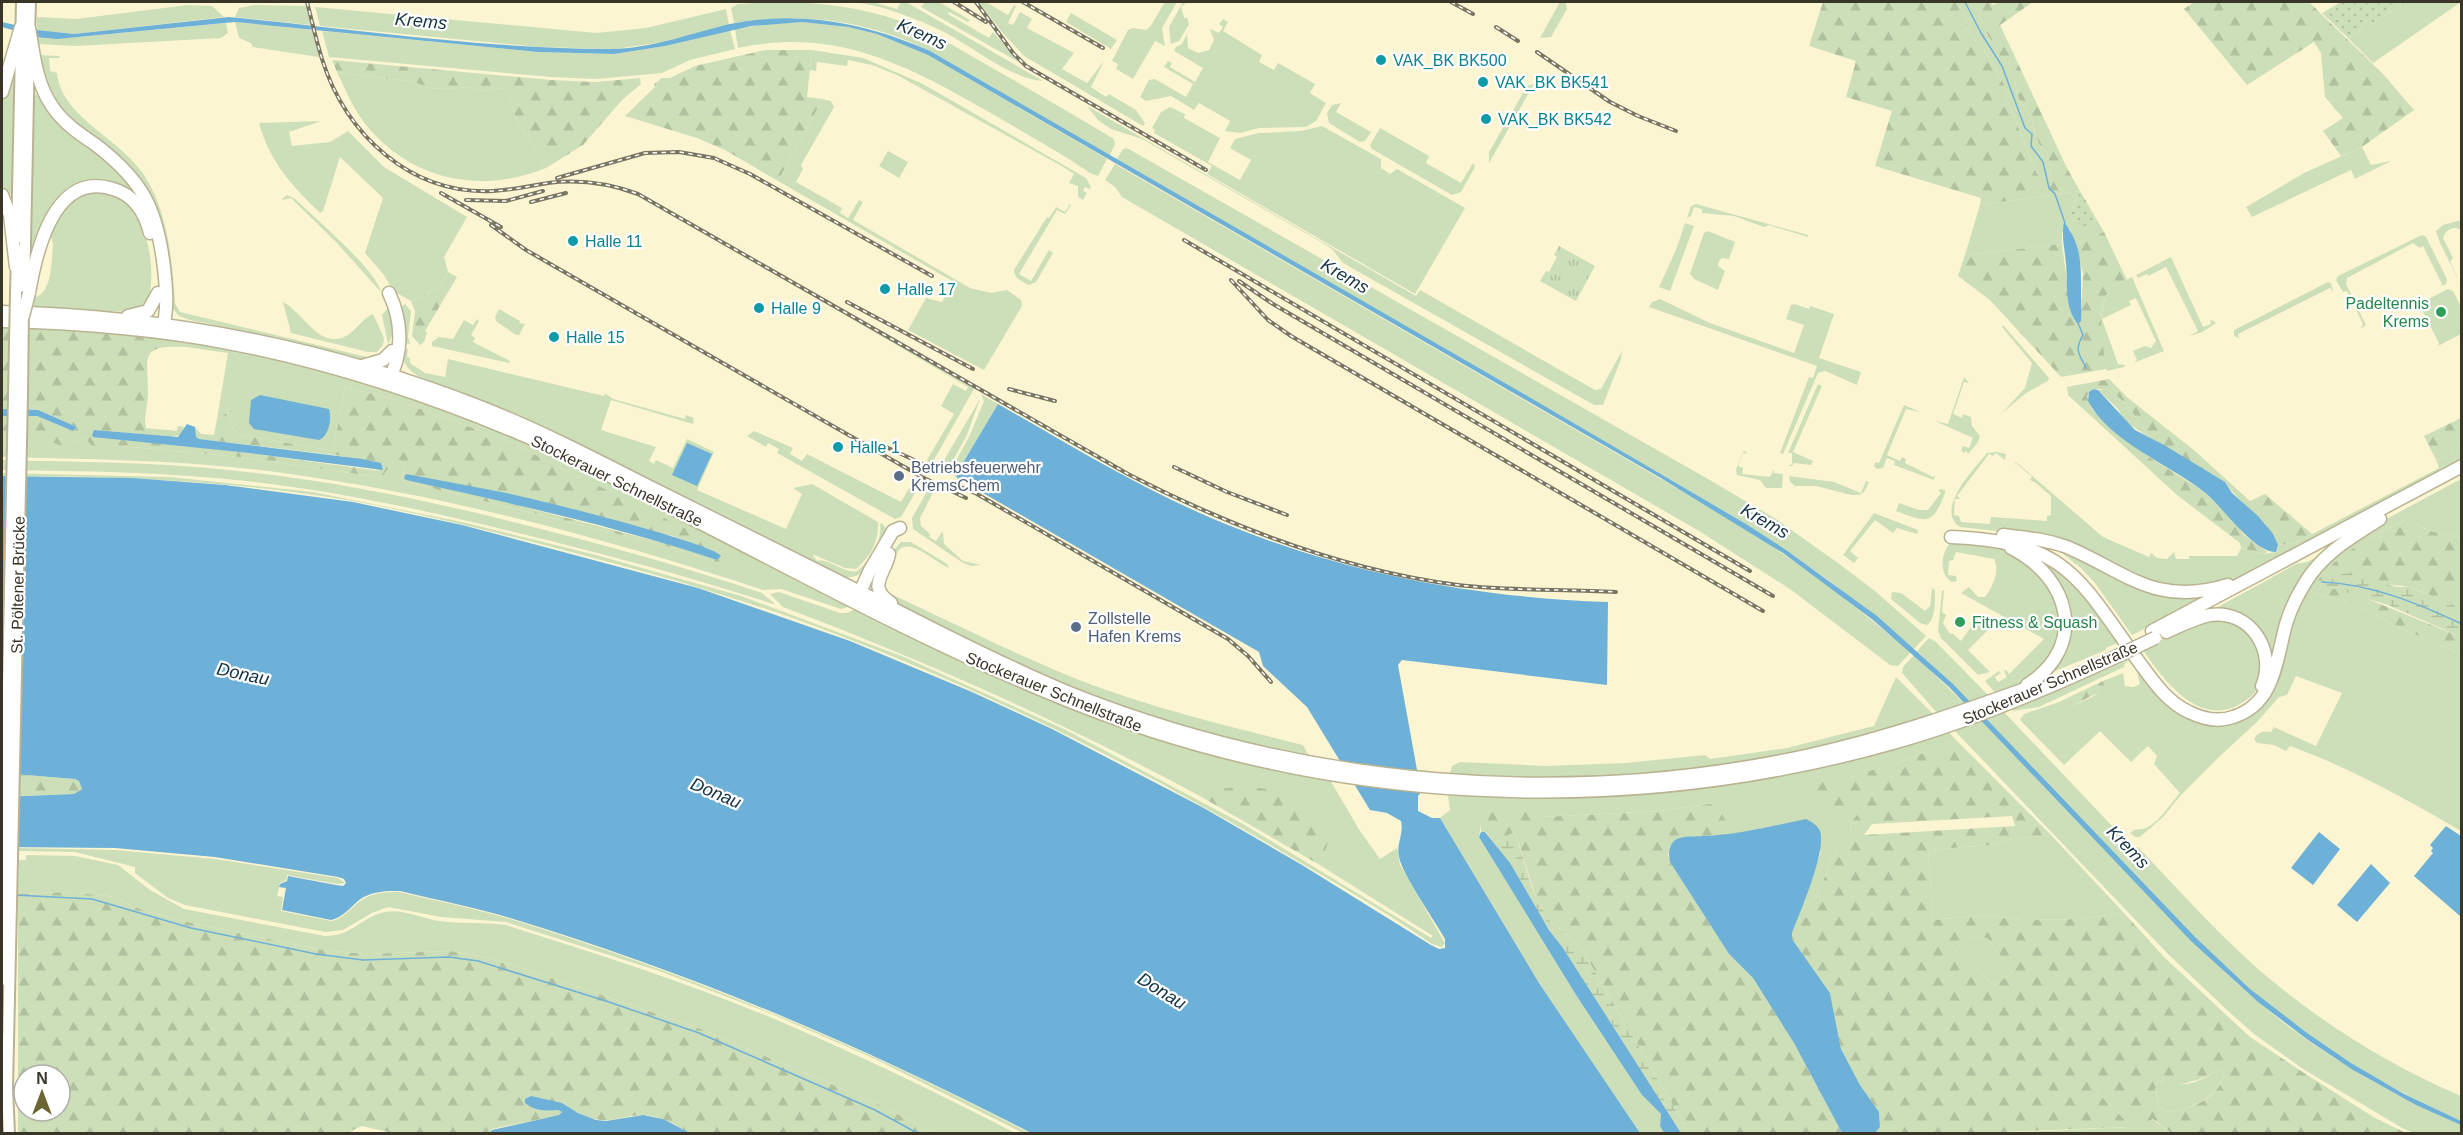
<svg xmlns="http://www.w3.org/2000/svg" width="2463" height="1135" viewBox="0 0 2463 1135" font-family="Arial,sans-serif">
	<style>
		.grass { fill: #cddfb9 }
		.forest { fill: url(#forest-firs); fill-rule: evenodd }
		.wetland { fill: url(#wetland-marsh) }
		.park { fill: url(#park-tufts) }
		.garden { fill: url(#garden-dots) }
		.water { fill: #6db0d8 }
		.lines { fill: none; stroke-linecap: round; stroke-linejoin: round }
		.stream { stroke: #6db0d8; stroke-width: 1.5 }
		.primary-casing { stroke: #b9b392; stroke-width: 14 }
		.highway-casing { stroke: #b9b392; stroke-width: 15 }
		.primary { stroke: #fff; stroke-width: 10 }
		.highway { stroke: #fff; stroke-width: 12 }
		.rail-casing { stroke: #7a7561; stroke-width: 4 }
		.rail { stroke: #fff; stroke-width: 1.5; stroke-dasharray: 4.5; stroke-linecap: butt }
		.primary-bridge-casing { stroke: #b9b392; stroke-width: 14; stroke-linecap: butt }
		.highway-bridge-casing { stroke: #b9b392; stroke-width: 15; stroke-linecap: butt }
		.primary-bridge { stroke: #fff; stroke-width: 10 }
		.highway-bridge { stroke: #fff; stroke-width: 12 }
		.culture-dot { fill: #0f9aa8; stroke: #fff; stroke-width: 2 }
		.leisure-dot { fill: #2e9e5b; stroke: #fff; stroke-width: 2 }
		.service-dot { fill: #5c6f8a; stroke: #fff; stroke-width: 2 }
		.labels { text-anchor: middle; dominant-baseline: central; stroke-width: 4.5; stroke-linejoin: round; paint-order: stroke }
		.culture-label { font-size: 16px; fill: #0d838f; stroke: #fff; text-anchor: start }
		.leisure-label { font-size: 16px; fill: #27864d; stroke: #fff; text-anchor: end }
		.service-label { font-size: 16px; fill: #4e5e75; stroke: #fff; text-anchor: start }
		.street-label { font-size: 16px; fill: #393629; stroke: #fff }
		.water-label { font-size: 18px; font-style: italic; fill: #143344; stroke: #fff }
	</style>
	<defs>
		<pattern id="forest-firs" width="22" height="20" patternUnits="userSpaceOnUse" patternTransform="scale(1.5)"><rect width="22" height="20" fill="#cddfb9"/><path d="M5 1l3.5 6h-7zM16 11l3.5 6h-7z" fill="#b1c09f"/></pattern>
		<pattern id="wetland-marsh" width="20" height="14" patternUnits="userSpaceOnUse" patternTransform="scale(1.5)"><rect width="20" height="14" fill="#cddfb9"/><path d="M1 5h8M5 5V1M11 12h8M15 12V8" fill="none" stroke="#b1c09f"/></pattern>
		<pattern id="park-tufts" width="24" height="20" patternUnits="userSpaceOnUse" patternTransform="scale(1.5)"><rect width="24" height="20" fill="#cddfb9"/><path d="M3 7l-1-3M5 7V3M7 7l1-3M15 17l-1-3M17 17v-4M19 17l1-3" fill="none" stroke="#b1c09f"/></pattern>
		<pattern id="garden-dots" width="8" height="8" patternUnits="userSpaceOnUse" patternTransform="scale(1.5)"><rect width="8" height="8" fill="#cddfb9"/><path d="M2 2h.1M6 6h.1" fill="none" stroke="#b1c09f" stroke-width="1.8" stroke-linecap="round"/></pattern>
	</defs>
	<rect width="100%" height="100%" fill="#fcf5d2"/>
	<!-- grass -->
	<path class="grass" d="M770 2C810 2 849 5 888 17 923 27 955 46 987 65 1030 89 1072 114 1114 139L1115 144 1110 155C1071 133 1033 111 994 88 973 76 952 63 931 52 870 20 801 12 734 23L731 8 738 4Z
		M856 2H872L897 9 901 2H906L1043 81C1011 79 973 47 944 32 916 18 886 7 856 2Z
		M925 2H939L970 20 968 22 949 12 948 14 989 38 993 32 1020 63 921 7Z
		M979 2H986L1008 15 1014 5 1016 6 1008 23 1013 25 1020 12 1032 19 1027 28 1074 53 1062 69 1087 83 1104 61 1091 87 1106 97 1109 94 1136 110 1145 123 1143 126 1024 56 1001 31Z
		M1165 2H1177L1162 28 1165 46 1155 41 1133 79 1116 69 1118 64 1112 61 1128 30 1133 28 1146 30 1150 27Z
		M1183 2H1187L1181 7 1184 18H1187L1189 24 1179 41 1171 44 1169 27Z
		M1560 2 1566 3 1567 9 1551 37 1540 38Z
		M1960 2H1969L1975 9 2014 80 2019 99 2031 118 2039 144 2047 153 2051 167 2050 177 2046 181 2037 174 2007 99 2005 86 1988 56 1970 34Z
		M2406 2H2461L2373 63 2348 38Z
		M188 5 212 6 224 17 74 34 37 30V17L76 19Z
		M255 5 306 6 311 25 235 17 239 8Z
		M315 7 596 33 646 28 726 9 729 25 664 42 614 49 539 47 320 26Z
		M1071 13 1117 40 1111 49 1066 22Z
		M1223 19 1228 22 1223 31 1262 55 1259 62 1274 70 1278 63 1315 84 1310 93 1326 103 1316 121 1306 127 1259 128 1240 133 1225 131 1230 121 1199 103 1194 110 1171 96 1146 101 1140 97 1149 80 1155 79 1186 97 1193 84 1164 67 1168 61 1172 63 1170 67 1195 82 1203 68 1174 51 1176 47 1182 44 1187 34 1188 48 1198 53 1209 50 1214 40 1210 29 1219 33 1223 27 1219 24Z
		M235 22 312 30 319 57 253 47 251 43 239 38Z
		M802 22 848 27 877 34 928 55 1107 159 1098 176 1090 173C1060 152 1028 135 996 116 912 68 839 26 738 48L735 29 766 24Z
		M226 23 228 33 221 38 75 46 37 44V37H79Z
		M730 30 735 49 690 60 662 73 596 79 551 77 329 57 322 31 538 52 614 54 665 46Z
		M812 50 863 58 923 84 1086 178 1091 187 1090 189 1085 187 1083 191 1087 193 1083 200 1078 197V186L1069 183 1074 174 1060 165 897 75 872 65 848 60 847 66 817 62 816 71 810 70Z
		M38 55 59 56 60 58H49L50 71 57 73C61 116 118 138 141 171 168 208 172 259 175 303L180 312 371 358 382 353 388 344 382 315 386 310H390L393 333 384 355 366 360 285 339 190 320 179 316 170 305 153 207 51 100Z
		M16 62 14 189 7 198 2 189V97Z
		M337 72 414 82 429 88 450 89 469 87 483 91 501 88 508 93 517 122 546 168C479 195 408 180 363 121 352 106 345 89 337 72Z
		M1534 84 1489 163V152L1527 86Z
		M34 94C47 97 57 118 68 128 88 145 111 158 129 177 158 209 168 276 161 317 159 308 161 296 161 286 160 263 158 238 149 218 142 201 129 190 113 184 58 166 39 235 29 273L31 95Z
		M816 98 831 101 834 107 801 165 803 169 796 182 842 208 840 213 848 218 859 200 863 202 853 220 970 288 991 293 1007 290 1021 300 1022 306 984 370 908 330 926 298 942 302 954 282 778 181 820 104Z
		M1341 103 1336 112 1371 132 1365 141 1360 142 1329 123 1327 113 1332 105Z
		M1087 106 1416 296 1420 290 1595 390 1601 389 1622 351 1621 359 1603 405H1594L1343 263 1332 249 1321 242 1142 139 1111 129 1098 120Z
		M1170 107 1185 114 1184 118 1220 138 1208 162 1240 180 1251 160 1230 148 1235 139 1259 133 1301 131 1322 126 1381 159V168L1390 174 1397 169 1465 208 1415 294 1207 174 1212 166 1154 133 1155 130 1152 128 1161 112Z
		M321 121 289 132 292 146 330 142 348 131 384 167 467 217 444 257 448 272 440 287 411 301 393 291 384 275 365 253 383 198 340 157 323 211 320 213C291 185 270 162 259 123Z
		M1380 128 1429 156 1426 163 1461 183 1473 163 1475 167 1461 192 1452 195 1372 149 1370 145Z
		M2362 147 2371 165 2391 161 2355 179 2351 170 2252 217 2246 207 2304 173Z
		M1127 148 1708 479 1776 519 1838 563 1875 591 1926 636 1914 649 1827 579 1746 524 1117 159 1123 149Z
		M888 151 908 162 899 178 879 166Z
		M1115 164 1744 527 1824 582 1911 652 1898 666 1890 665 1790 589 1699 531 1122 197 1115 187 1105 180Z
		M92 191C99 192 108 191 115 194 148 206 160 280 145 307L126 312 34 307V298C53 292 51 262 53 245L52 239 49 238 48 232 72 200Z
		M2080 191 2070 214 2077 229 2097 220 2104 232 2076 244 2070 229 2062 232V244L1965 255 1980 205Z
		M287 195 295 199C313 216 377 271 381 292L336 242 291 198 281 200Z
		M1070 204 1071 205 1065 214 1057 210 1019 274 1031 281 1049 250 1053 253 1036 282 1029 285C1022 282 1014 278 1014 270L1047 217 1049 218 1056 207 1065 212Z
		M1696 204 1808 235V237L1769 225 1764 227 1734 216 1702 213V209L1694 207 1691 216 1687 218 1691 206Z
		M2461 220V230C2454 225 2445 230 2443 238L2453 258 2450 261 2461 285 2440 243 2436 231 2443 225Z
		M1685 223 1694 226 1670 291 1659 287 1676 250Z
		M1708 231 1735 242 1729 259 1722 258 1719 261 1718 266 1725 271 1718 290 1694 279 1690 274 1704 233Z
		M2422 235 2426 237 2447 279 2446 284 2440 286 2442 284 2423 246 2420 248 2413 243 2347 278 2346 284 2366 325 2361 328 2363 324 2347 291 2343 292 2336 280 2338 276Z
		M2171 257 2203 327 2211 324 2210 321 2212 320 2216 323 2202 332 2189 336 2198 331 2166 267 2148 276 2147 274 2138 278 2136 275Z
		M2132 277 2164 351 2133 363 2137 360 2133 351 2145 346 2151 348 2156 341 2136 298 2129 301 2131 305 2102 319 2118 364 2125 365 2124 367 2107 371C2099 349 2097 309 2110 288Z
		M2328 282 2331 283 2333 292 2330 288 2238 334 2239 338 2234 336V330Z
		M2448 289 2453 291 2461 307V334L2438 346 2439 343 2419 304Z
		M1660 299 1710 323 1794 353 1804 325 1786 319 1791 305 1795 304 1809 309 1810 306 1834 314 1819 358 1861 372 1857 385 1825 371 1818 373 1783 454 1780 453 1809 377 1813 378 1817 366 1649 307 1652 302Z
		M283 302C303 312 318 348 344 337 356 332 362 318 373 314L384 338 383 345 377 352H368L291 333Z
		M405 304 411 311 408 337 410 344 406 343 405 348 408 349 407 357 410 358V363L425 373 445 377 448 359 604 396 605 393 613 399 685 419 686 415 694 418 693 424 611 400 601 430 656 447 649 461 654 464 656 460 673 468 687 439 714 452 697 490 786 529 802 494 793 488 812 484 878 522C879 541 871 556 856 569L845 568 812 554 817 561C831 558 842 574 857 571 871 560 882 542 880 524L882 523 887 530C877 549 868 584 842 576L607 461 531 422 418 376C395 362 405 349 404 327 404 320 402 314 401 307Z
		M499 309 520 321 519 323 525 324 519 335H516L496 321 495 317Z
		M838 309 975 387 930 467 927 460 954 414 941 406 953 384 966 391 968 387 837 310Z
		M477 319 479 321 471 335 475 338 473 342 510 361 509 363 432 346V342L439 337 453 339 464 320 473 325Z
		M2003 325 2049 378 2048 381 2026 393 2002 413 2025 388 2032 363 2002 327Z
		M187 341C317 364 442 404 563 458 594 472 625 489 655 505 720 538 785 571 849 604L848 607 841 609 781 589 763 590C600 536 422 489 251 469 168 460 85 459 2 457V439L3 438 48 439 74 443 78 438 86 439 93 448 111 445 239 457 378 477 383 476 394 460H400L404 463 402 480 411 483 670 547 716 562 663 518 503 439 396 400 345 387 333 451 241 435 233 430 228 412 217 419 228 353 186 347Z
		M1964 377 1969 383 1964 382 1953 414 1962 418 1963 414 1971 417 1972 426 1980 436 1978 442 1968 454 1966 450 1965 453 1961 451 1963 446 1969 448 1973 438 1935 421 1948 424Z
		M1818 384 1822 386 1793 452 1813 461 1811 465 1794 463 1792 466H1788L1792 464V453H1788Z
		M2105 389 2116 395 2128 406 2150 438 2126 422 2117 408 2098 390Z
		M981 394 998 404 957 473V478L949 473 969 437 984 401Z
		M980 399 967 435 947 471 939 473 937 472Z
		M1904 405 1920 412 1906 409 1887 455 1900 461 1902 457 1906 459 1905 463 1933 477 1935 474 1934 480 1894 465 1895 461 1887 458 1883 468 1877 469 1874 466 1875 462 1879 463Z
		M754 431 793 448 790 454 802 461 807 454 901 502 916 477 922 481 901 517 895 519 777 453 779 449 768 443 766 447 747 436Z
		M2461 442V463L2229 583 2172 589 2033 535 1960 527C1934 510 1974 469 1987 453L1997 452 2006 454 2005 460 1996 453 1993 456 1989 454 1957 496 1960 499H1955L1954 515 1959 516 1961 522 1990 524 1991 517 2047 521V516L2051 515V496L2036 483 2030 480 2032 477 2016 463 2013 466 2016 462 2103 537 2149 557 2151 553 2157 558 2167 559 2174 552 2176 559H2189V556H2237L2241 548 2262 554 2276 552 2278 545 2295 543 2439 468 2436 460 2443 458Z
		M1745 451 1747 454 1743 453 1738 466 1743 468 1742 474 1770 477 1774 469V473L1783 474 1782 488H1766L1760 480 1737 475 1736 470 1743 452Z
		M2 460C77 462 153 462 228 470 323 479 417 498 509 521 595 542 679 565 762 593L776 605C691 577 605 554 518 533 429 511 338 491 246 481 165 472 83 471 2 470Z
		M2 473 169 477 313 492 462 522 596 555 741 596 904 657 1066 730 1243 824 1431 938 1433 936 1318 864C1331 843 1329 832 1315 813L1205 790 1198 795C1064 723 926 661 783 607L770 594 779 592 840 613H847L857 608 1177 744 1294 773 1330 780 1360 831 1380 859 1397 848 1400 865 1445 943 1442 947 1432 944C1378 906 1319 874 1262 840 1114 754 959 678 798 620 711 589 622 565 533 542 473 527 413 512 353 501 237 481 119 476 2 476Z
		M1789 476 1834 482 1861 493 1866 481 1869 482 1864 492 1859 495H1851L1816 486H1795L1790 482Z
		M2461 479V537C2441 534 2424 532 2408 518 2368 540 2337 551 2311 592L2355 604 2400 628 2461 654V831C2406 799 2351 768 2290 746L2286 751 2274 745 2257 743 2254 739C2258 732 2263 731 2271 732L2274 727 2316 746 2342 693 2296 676 2287 695 2279 697 2257 722 2220 756 2181 795 2163 817 2140 837H2135L2130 833C2136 827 2141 831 2148 827 2161 820 2170 804 2180 793L2154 764 2157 756 2148 746 2131 762 2100 731 2064 765 2020 720 2024 714 2059 702 2062 707 2068 708C2079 702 2105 696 2103 681L2123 673 2125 686 2134 687 2140 684 2135 663 2197 718 2257 707 2289 622 2318 568 2377 524Z
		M930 486 935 489 920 518 921 526 930 534 929 537 936 541 942 532 943 533 944 544 963 561 981 565 971 566 963 563 913 529 912 518Z
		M1941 489 1945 490V493C1932 527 1926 522 1896 511L1899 503 1919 510H1928L1941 493 1938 490Z
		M1874 513 1918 530 1917 534 1897 528 1893 533 1875 520 1850 551 1858 558 1854 563 1843 555Z
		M1952 541 2002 547 2036 568 2062 612 2058 649 2025 683 1997 695 1985 681 1999 671 2001 673 1995 677 1998 682 2007 677 2004 671 2006 670 2009 674 2044 639 1961 593 1969 587 1978 597H1985C1993 586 2000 571 1994 559L1956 552 1953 560 1949 561 1948 575 1956 576 1957 581 1952 582C1938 574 1941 551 1952 541Z
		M901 542H911L947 564 949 568C938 565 911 537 899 550 894 556 892 565 888 572 884 581 882 586 889 593 944 619 999 646 1055 670 1134 704 1220 724 1303 745L1309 756 1288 751 1287 754C1207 738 1127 714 1053 681 998 658 946 629 893 602L883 594C876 579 890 553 901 542Z
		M2053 546 2129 582 2219 592 2132 635 2095 583 2082 569Z
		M2026 550 2067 572 2121 641 2106 648V650L2048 674 2068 611Z
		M2324 553 2314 565 2272 670 2263 637 2209 612 2296 564 2307 562Z
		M1932 588 1935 590C1935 601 1936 619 1927 625L1920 623 1891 599 1892 592 1901 593 1925 611 1930 606Z
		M1944 590 1942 612 1946 615 1943 623 1950 634 1952 633 1961 641 1971 627 1973 629 1980 622 1988 630 1968 650 1990 672 1978 675 1941 638 1938 631 1942 591Z
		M2210 618 2237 622 2261 646C2261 657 2263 674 2260 684 2257 693 2247 700 2240 704 2199 728 2163 680 2143 650L2178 630Z
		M1929 638 1935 641 1990 697 1972 704 1917 651Z
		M1914 655 1967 706 1939 715 1902 673 1903 667Z
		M2131 656 2132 659 2125 663 2124 667 2039 707 2013 711 2010 708Z
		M1896 677 1935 716 1893 730 1760 761 1636 776 1519 779 1450 774 1452 766 1460 762 1545 766 1626 763 1705 755 1710 759 1787 748 1874 726Z
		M2003 711 2132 847H2138C2177 888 2215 931 2257 968 2318 1021 2388 1065 2461 1096V1121C2385 1088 2313 1043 2249 989 2194 941 2145 886 2095 833 2059 795 2020 758 1985 717Z
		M1980 719C2027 769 2074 818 2121 867 2176 924 2229 982 2292 1029 2345 1068 2402 1099 2461 1125V1133H2414L2404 1129 2303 1069 2254 1034 2227 1010 2168 954 1953 729Z
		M1948 731 1956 740 1890 766 1864 774 1846 807H1852L1857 810V815L1852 821 1850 834 1836 849 1817 896 1810 902 1804 901 1821 851 1739 833 1723 835 1728 831 1716 803 1659 811 1542 817 1530 808 1481 824 1479 837 1576 995 1642 1095 1661 1114 1660 1126 1664 1133H1640L1539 983 1440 818 1450 810 1448 794 1580 796Z
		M2051 835 2124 913 2079 919 2021 920 1985 915 1933 920 1928 850 1990 845 2012 839Z
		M19 848 115 850 215 859 338 878 345 883 337 884 287 875 286 880 280 883 277 896 283 897 281 911 331 921C343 920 352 906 362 900 374 892 386 892 399 892 436 901 474 908 510 919 690 974 862 1046 1029 1133H1023L875 1059 772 1014 662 972 506 922 441 917 388 907 372 913 343 930 325 932 185 905 168 898 135 873V867L75 852 19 851Z
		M26 855 75 856 118 865 150 890 184 909 325 936C353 936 361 917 385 912 402 908 423 919 440 921 462 924 484 922 506 925 595 953 686 982 772 1018 855 1053 936 1092 1015 1133H934L878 1104 701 1029 523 968 479 956 450 951 364 954 317 949 192 923 145 911 109 896 66 892 18 894 19 860H26Z
		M1977 937 1987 938 2013 973 1994 985 1955 951 1963 941Z
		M2220 1068 2224 1071C2222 1097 2190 1110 2166 1112L2159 1107 2155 1087 2157 1082C2167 1079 2176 1085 2186 1084 2198 1083 2211 1074 2220 1068Z
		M2101 1082 2122 1109 2139 1124 2152 1119 2171 1133 1976 1134 2129 1127 2127 1122 2097 1092Z"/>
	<!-- forest -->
	<path class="forest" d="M1823 2H1960L1970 34 1988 56 2005 86 2007 99 2037 174 2046 180 2050 177 2051 167 2047 153 2039 144 2031 118 2019 99 2014 80 1969 2H1990L1993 5 1999 2H2033L2000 25 2067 168 2080 191 1980 205 1981 198 1875 166 1892 111 1846 97 1856 61 1809 46Z
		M2194 2H2309L2384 75 2414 110 2362 147 2341 156 2323 131 2343 118 2325 97 2321 53 2314 42 2247 85 2184 9Z
		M765 50H812L807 97 816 98 820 104 778 181 725 150 697 138 625 116 655 87 654 84 662 78H670L695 66Z
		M332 60 551 80 596 82 640 78 641 84 622 100 583 145 546 168 517 122 508 93 501 88 483 91 469 87 450 89 429 88 414 82 337 72Z
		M2104 232 2127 280 2110 288C2095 312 2103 342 2106 369L2061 377 1990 300 1958 276 1965 255 2062 244 2071 312 2075 321H2081L2083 274 2076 244Z
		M448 272 457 277 425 331 427 333 424 342 420 345 412 336 415 311 411 301 440 287Z
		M2 327 110 333 187 341 186 347C138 345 148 356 148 395 148 406 143 418 146 428L177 431 178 426 184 427 181 435 170 437 94 430 92 435 249 453 380 471 342 456 199 439 196 437 195 427 201 434 214 435 217 419 228 412 233 430 241 435 333 451 345 387 396 400 503 439 723 547 726 551 725 560 716 562 670 547 411 483 402 480 404 464 400 460H394L383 476 378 477 239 457 111 445 102 452 93 448 86 439 78 438C71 449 57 447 48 439H2V416H37L73 431 77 427 38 410H2ZM502 501 673 536 718 553 721 557 717 560 670 545Z
		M2109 379 2128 398 2195 451 2250 501 2265 494 2312 534 2295 543 2278 545C2266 519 2241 506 2225 482L2150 438 2128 406 2116 395 2105 389H2094L2087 396 2092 409 2105 422 2146 455 2203 491 2233 519 2245 536 2268 552 2262 554 2241 548 2240 543 2177 495 2068 395 2067 387Z
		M2461 418V442L2443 458 2436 460 2424 436Z
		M2408 518C2424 532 2441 534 2461 537V611C2454 606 2416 588 2408 587 2398 585 2389 585 2379 583L2358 595 2461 637V654L2400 628 2355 604 2311 592C2332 553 2372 538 2408 518Z
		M2103 681 2104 686 2101 691 2068 708 2062 707 2059 702Z
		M1956 740 2051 835 2012 839 1990 845 1928 850 1933 920 1985 915 2021 920 2079 919 2124 913 2165 958 2250 1037 2301 1071 2375 1118 2406 1133H2171L2153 1119C2148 1121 2143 1125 2139 1124 2127 1121 2109 1093 2101 1083L2097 1092 2127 1122 2129 1127 1976 1133H1875L1880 1127 1879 1112 1860 1085 1841 1049 1830 993 1792 939V933L1804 901 1810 902 1817 896 1836 849 1850 834 1852 821 1857 815V810L1852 807 1818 810 1812 795 1817 783 1890 766ZM2012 816 2015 826 1864 835 1872 824ZM1977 937 1987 938 2013 973 1994 985 1955 951 1963 941ZM2220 1068 2224 1071C2222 1098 2190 1110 2166 1112L2159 1107 2155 1088 2157 1082 2162 1081 2169 1085C2188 1084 2205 1079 2220 1068Z
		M2 773 75 779 79 781 82 789 74 794 2 797Z
		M1227 788C1243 788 1259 787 1274 790 1294 795 1327 815 1328 838 1328 847 1323 856 1318 864L1198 795 1205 790Z
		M1716 803 1728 825V831L1723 835 1685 837 1671 846 1668 855 1670 862 1729 954 1753 978 1794 1043 1842 1133H1689L1580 946 1550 921 1534 894 1533 888 1515 832 1494 843 1486 832H1481V824C1487 819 1490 811 1496 805L1530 808 1542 817 1659 811Z
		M66 892 109 896 145 911 192 923 317 949 364 954 450 951 479 956 523 968 701 1029 878 1104 934 1133H690C675 1125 660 1115 642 1115 631 1115 620 1119 609 1120 592 1122 576 1112 562 1103L544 1111 558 1109 562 1112 560 1115 492 1129 490 1134H397L362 1126 351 1131V1134H18V894ZM24 1075H60V1111H24Z"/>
	<!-- wetland -->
	<path class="wetland" d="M2336 572H2342L2397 587H2409L2452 604 2461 611V637L2388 605 2321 585 2322 582Z
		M1515 832 1534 894 1550 921 1580 946 1689 1133H1681L1563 948C1536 915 1520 876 1494 843Z"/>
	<!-- park -->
	<path class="park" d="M1559 246 1595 266 1576 301 1540 281 1546 271 1549 272 1557 257 1554 255Z"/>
	<!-- garden -->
	<path class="garden" d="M2341 2H2406L2348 38 2322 13Z
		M2080 191 2097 220 2077 230 2070 214Z"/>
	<!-- water -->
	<path class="water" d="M229 17C355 29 484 49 610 49 651 49 691 33 730 24 800 10 866 23 930 51L1529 397 1746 524 1786 550 1877 616 1953 684 2195 937 2250 989 2307 1033 2351 1063 2404 1094 2461 1121V1125L2416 1105 2353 1070 2308 1040 2258 1002 2191 941 1949 687 1873 620 1783 553 1659 477 928 55 877 34 848 27 802 22 751 26 665 46 614 54 538 52 235 22 57 39 37 37 2 27V22L37 30 74 34Z
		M2064 222C2082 245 2081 265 2081 292 2081 302 2082 311 2081 321L2078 324C2064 308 2068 284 2066 264 2065 249 2061 238 2064 222Z
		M2094 389 2098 390 2135 430 2164 445 2225 482 2232 493 2258 516 2273 534 2278 545 2276 552C2252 552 2223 506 2203 491 2168 464 2109 441 2088 401L2089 392Z
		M260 395 329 409C332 419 329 436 319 440L254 429 249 423 251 400Z
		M998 404C1065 442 1131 483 1202 514 1331 571 1467 597 1608 602L1607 685 1402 660 1398 665 1421 792 1418 796V811L1432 818H1440L1539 983 1640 1133H1031C863 1046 692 973 510 918 474 907 436 900 400 891 386 891 374 891 362 898 352 905 343 918 331 920L282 910 286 888 279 887 280 884 287 881 288 876 336 885 343 886 346 883 344 879 338 877 215 857 115 848 2 847V797L74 794 82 789 79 781 75 779 2 773V476L132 478 225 485 353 502 462 525 698 588 850 641 972 692 1052 729 1202 807 1302 865 1431 945 1439 949 1445 948V939C1434 919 1403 876 1399 857 1396 844 1404 834 1401 821L1387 813 1370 810 1307 707 1263 666 1259 652 957 478V473Z
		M5 409 38 410 77 427 73 431 37 416H2V410Z
		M187 424 195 427 196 437 199 439 362 459 381 463 383 470 249 453 93 437 92 435 94 430 178 437Z
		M687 443 712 454 697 486 672 475Z
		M406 474C438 480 470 486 501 492 529 497 713 543 721 556L717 560C615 526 510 503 406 480L404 478Z
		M1806 819C1812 822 1817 825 1820 831 1827 850 1800 912 1792 933V939L1830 993 1841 1049 1860 1085 1879 1112 1880 1127 1875 1133H1842L1794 1043 1753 978 1729 954 1670 862C1668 855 1669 845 1675 840 1683 835 1695 837 1703 836 1738 835 1772 826 1806 819Z
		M2446 826 2461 836 2460 916 2414 876 2433 853 2431 851 2433 848 2430 845Z
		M1481 832H1485L1510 863 1549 930 1563 948 1681 1133H1664L1660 1126 1661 1114 1642 1095 1576 995 1479 837Z
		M2319 832 2340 849 2313 885 2291 868Z
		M2371 864 2390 883 2357 922 2337 905Z
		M531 1096 562 1103 578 1113 596 1120 606 1121 643 1115 663 1119 690 1133H490L492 1130 559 1115 562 1112 558 1110C546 1111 535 1111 525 1103V1099Z"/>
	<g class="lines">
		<!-- stream -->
		<path class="stream" d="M1965 2 1981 33 2002 66 2025 128 2032 134 2031 146 2043 162 2049 188 2055 194 2065 223
			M2078 323 2083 335C2074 351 2079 353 2086 368
			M2322 582C2371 584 2417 603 2462 624
			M14 895 92 899 191 928 316 954 363 960 449 957 478 961 606 1001 699 1033 875 1110 919 1134"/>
		<defs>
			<path id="primary" d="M29 34 30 2
				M17 238 22 2
				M16 292 17 260
				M24 292 29 50
				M2 980 14 395
				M9 1134 7 1089 22 395"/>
			<path id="highway" d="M29 28C34 55 36 83 52 106 63 123 80 134 96 145 143 181 157 209 164 268 166 286 169 314 161 331
				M2 92 21 27
				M2 195 10 215 16 267
				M29 293C36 252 54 170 113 189 134 195 145 213 150 233
				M2 312C168 316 328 347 483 408 536 429 587 455 638 481 722 523 805 565 888 606 948 637 1009 668 1072 694 1304 786 1566 809 1810 755 1888 738 1961 712 2036 685
				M128 316 148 311 158 293
				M2 321C76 323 150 328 223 342 325 361 426 394 521 434 579 458 635 489 691 518 810 579 928 643 1052 694 1318 805 1616 821 1893 743 1968 722 2040 692 2111 659
				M362 366 383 360 392 351
				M388 381C404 354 402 320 389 293
				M2003 535C2025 538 2046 539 2067 547 2128 573 2155 607 2228 585
				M1951 537C2066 542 2077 575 2139 662 2153 681 2167 702 2189 712 2203 719 2219 722 2233 717 2275 704 2276 660 2286 624 2290 610 2297 596 2305 583 2323 553 2352 537 2380 519
				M2011 548C2071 578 2088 646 2027 685
				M889 554C885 575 866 586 891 603
				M857 599 870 570 893 531 900 528
				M2152 631 2462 466
				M2166 632C2180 626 2195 618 2210 615 2250 609 2277 651 2262 686"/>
		</defs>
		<!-- primary casing -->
		<use href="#primary" class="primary-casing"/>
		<!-- highway casing -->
		<use href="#highway" class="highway-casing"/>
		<!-- primary -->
		<use href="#primary" class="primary"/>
		<!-- highway -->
		<use href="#highway" class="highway"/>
		<defs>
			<path id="rail" d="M307 2C312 21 316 40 322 59 346 135 411 195 493 191 512 190 530 186 548 183 579 179 608 183 638 194L1128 474C1231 527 1342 570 1458 585 1510 591 1564 589 1616 592
				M954 2 986 22
				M976 2 1013 53 1026 66 1206 170
				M1023 2 1103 48
				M1451 2 1473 14
				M1496 27 1518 41
				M1537 52 1610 102 1638 116 1676 131
				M557 178 645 153 679 152 714 158 750 174 932 276
				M441 193 501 227
				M466 200 506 201 543 191
				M531 202 566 193
				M491 225 526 250 721 362 922 477 966 498
				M1184 240 1750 571
				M1231 280 1268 320 1291 336 1763 611
				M1239 281 1273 304 1773 596
				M847 302 973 369
				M1009 389 1055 401
				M884 446 927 466
				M1174 467 1227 492 1287 515
				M956 485 977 494 1228 639 1248 656 1271 682"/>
		</defs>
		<!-- rail casing -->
		<use href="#rail" class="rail-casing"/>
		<!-- rail -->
		<use href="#rail" class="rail"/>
		<defs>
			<path id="primary-bridge" d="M14 395 16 292
				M22 395 23 308"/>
			<path id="highway-bridge" d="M23 316 29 293
				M2111 659 2155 638"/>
		</defs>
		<!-- primary-bridge casing -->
		<use href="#primary-bridge" class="primary-bridge-casing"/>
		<!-- highway-bridge casing -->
		<use href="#highway-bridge" class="highway-bridge-casing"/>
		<!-- primary-bridge -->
		<use href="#primary-bridge" class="primary-bridge"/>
		<!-- highway-bridge -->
		<use href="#highway-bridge" class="highway-bridge"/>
	</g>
	<!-- markers -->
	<g class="culture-dot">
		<circle cx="1381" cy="60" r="6"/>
		<circle cx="1483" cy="82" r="6"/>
		<circle cx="1486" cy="119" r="6"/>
		<circle cx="573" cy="241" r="6"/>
		<circle cx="885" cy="289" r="6"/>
		<circle cx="759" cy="308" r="6"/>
		<circle cx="554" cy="337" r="6"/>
		<circle cx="838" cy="447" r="6"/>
	</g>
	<g class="leisure-dot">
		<circle cx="2441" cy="312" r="6"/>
		<circle cx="1960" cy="622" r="6"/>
	</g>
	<g class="service-dot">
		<circle cx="899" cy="476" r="6"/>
		<circle cx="1076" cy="627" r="6"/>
	</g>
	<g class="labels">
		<!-- culture labels -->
		<g class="culture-label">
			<text x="1393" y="60">VAK_BK BK500</text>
			<text x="1495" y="82">VAK_BK BK541</text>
			<text x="1498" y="119">VAK_BK BK542</text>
			<text x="585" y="241">Halle 11</text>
			<text x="897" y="289">Halle 17</text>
			<text x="771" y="308">Halle 9</text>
			<text x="566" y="337">Halle 15</text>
			<text x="850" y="447">Halle 1</text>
		</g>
		<!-- leisure labels -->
		<g class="leisure-label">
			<text x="2429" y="303">Padeltennis<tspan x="2429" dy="18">Krems</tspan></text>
			<text x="1972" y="622" text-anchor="start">Fitness &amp; Squash</text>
		</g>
		<!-- service labels -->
		<g class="service-label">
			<text x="911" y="467">Betriebsfeuerwehr<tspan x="911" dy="18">KremsChem</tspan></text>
			<text x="1088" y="618">Zollstelle<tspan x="1088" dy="18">Hafen Krems</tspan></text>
		</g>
		<!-- street labels -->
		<g class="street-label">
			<text transform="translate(617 481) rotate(26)">Stockerauer Schnellstraße</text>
			<text transform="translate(18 585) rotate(-89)">St. Pöltener Brücke</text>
			<text transform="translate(2050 683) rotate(-23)">Stockerauer Schnellstraße</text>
			<text transform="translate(1054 692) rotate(22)">Stockerauer Schnellstraße</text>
		</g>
		<!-- water labels -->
		<g class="water-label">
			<text transform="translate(421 21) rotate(5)">Krems</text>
			<text transform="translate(922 34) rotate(24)">Krems</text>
			<text transform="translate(1345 276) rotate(30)">Krems</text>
			<text transform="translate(1765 521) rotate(30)">Krems</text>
			<text transform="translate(243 674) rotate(12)">Donau</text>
			<text transform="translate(716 793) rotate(23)">Donau</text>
			<text transform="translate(2128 847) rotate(46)">Krems</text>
			<text transform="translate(1162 991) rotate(32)">Donau</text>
		</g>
	</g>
	<!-- border -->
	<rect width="2463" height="1135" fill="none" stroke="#393629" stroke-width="6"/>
	<!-- north arrow -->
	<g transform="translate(42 1093)"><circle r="28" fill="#ffffff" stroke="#b0afa9" stroke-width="1.5"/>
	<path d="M0-4.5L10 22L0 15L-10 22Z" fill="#6e6632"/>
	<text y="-9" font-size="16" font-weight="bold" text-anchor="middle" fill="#393629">N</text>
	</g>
</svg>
